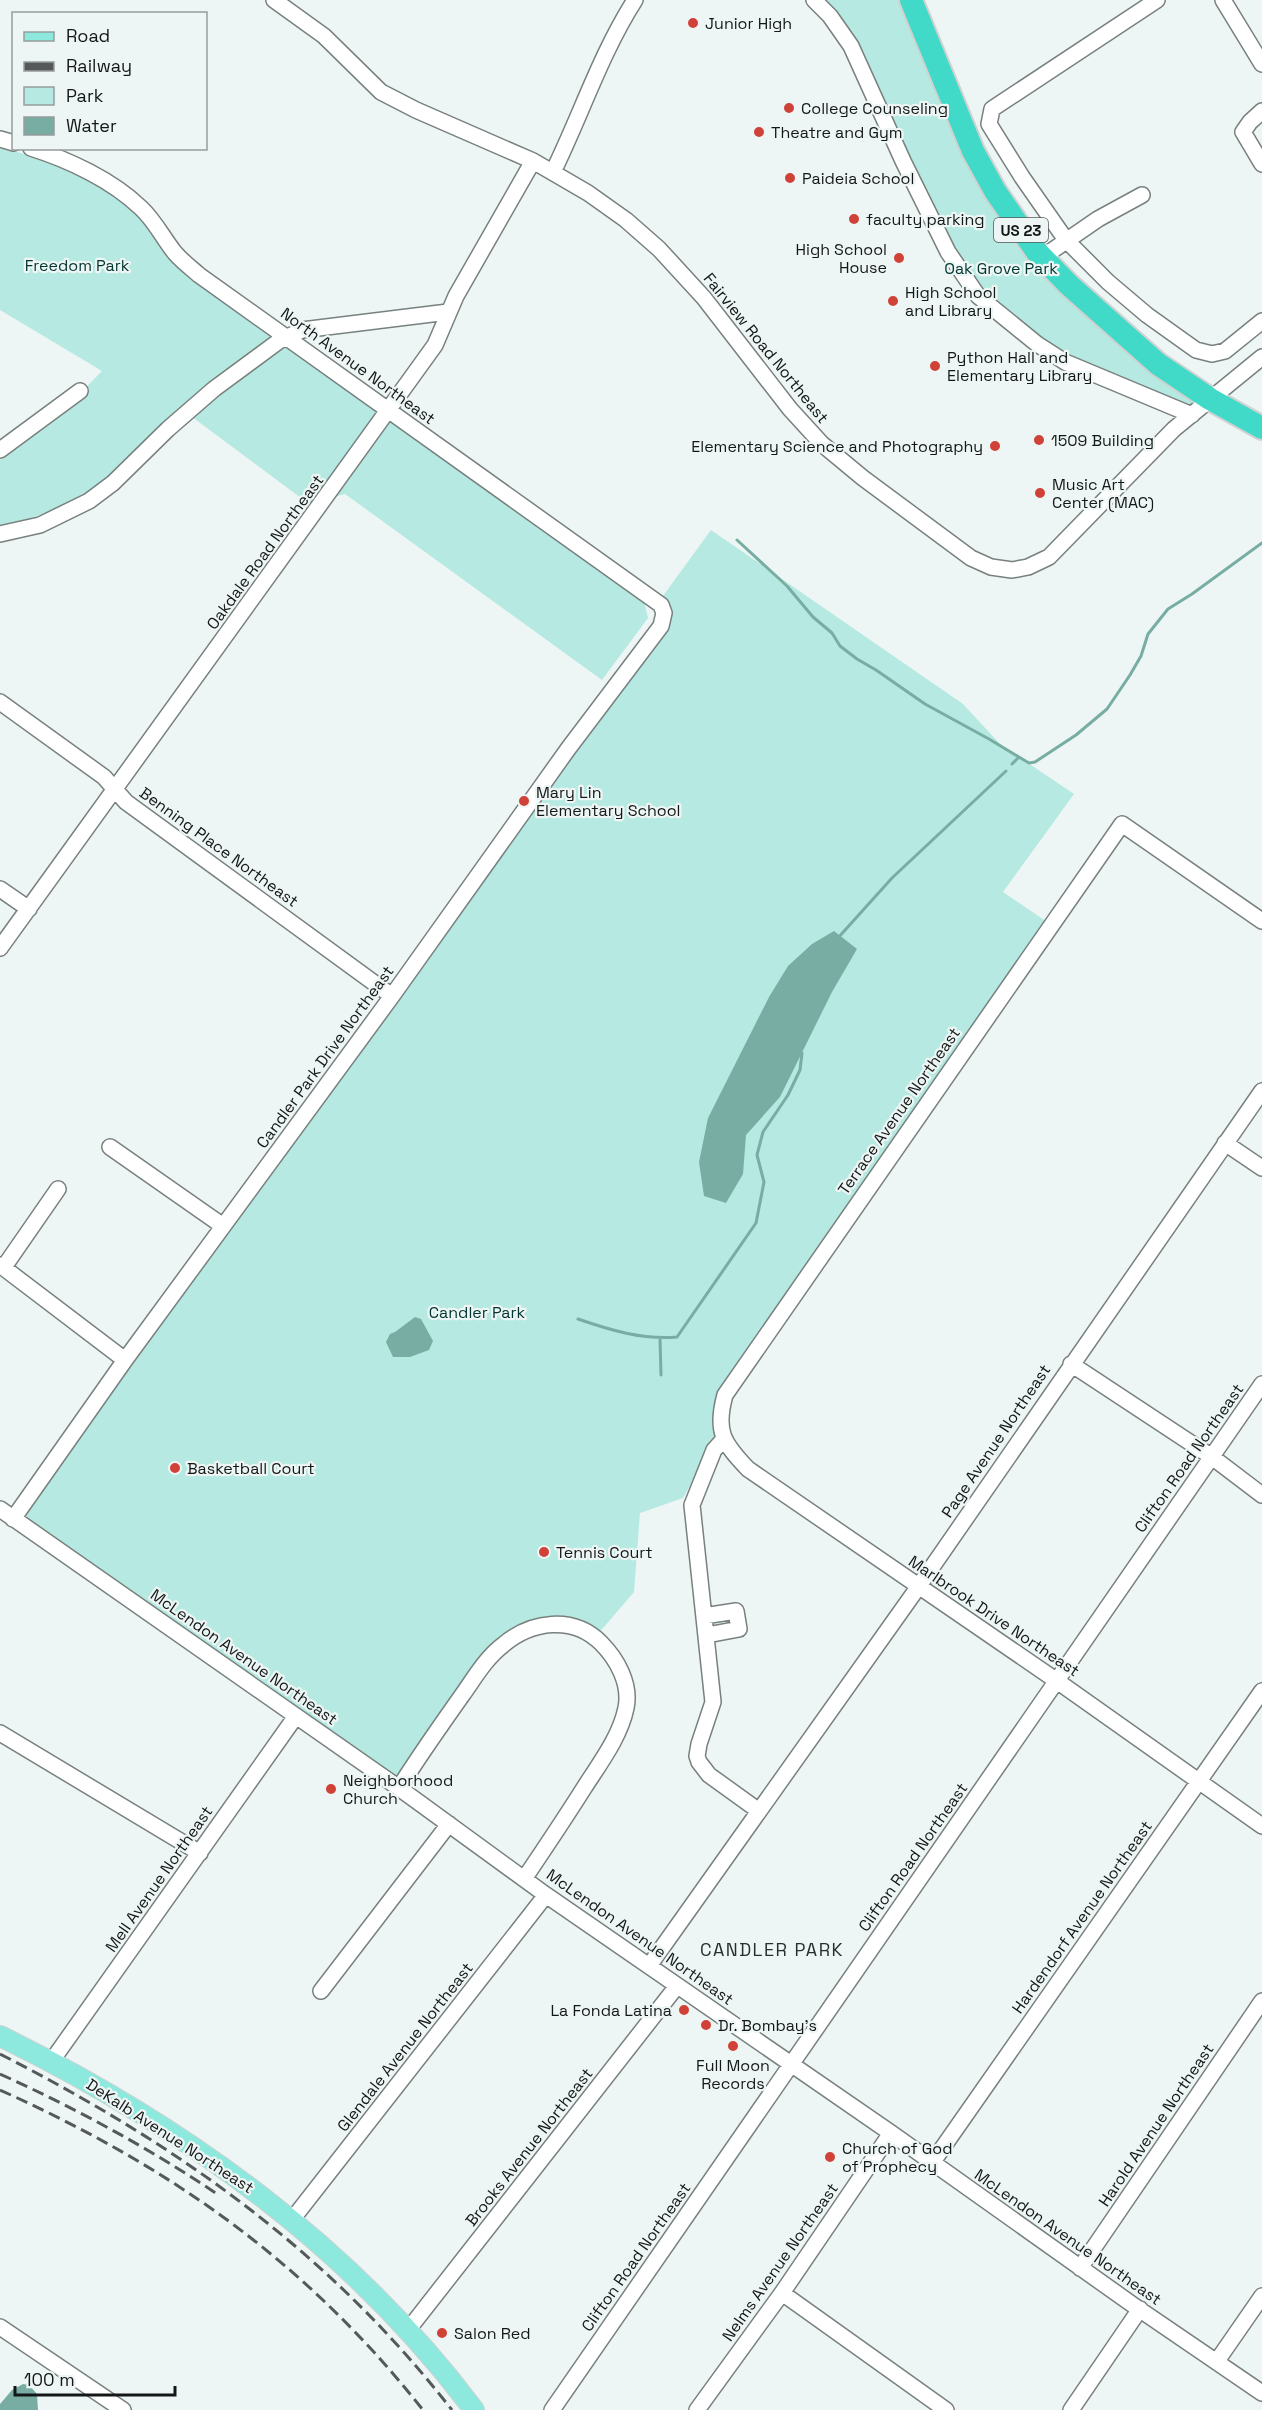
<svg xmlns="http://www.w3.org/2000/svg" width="1262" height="2410" viewBox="0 0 1262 2410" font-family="'Space Grotesk',sans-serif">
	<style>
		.green { fill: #b6e9e1 }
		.water { fill: #78ada4 }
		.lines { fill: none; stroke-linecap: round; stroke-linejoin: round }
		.stream { stroke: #78ada4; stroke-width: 3 }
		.minor-casing { stroke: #78817f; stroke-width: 18 }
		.major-casing { stroke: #d0d1d1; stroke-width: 22 }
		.highway-casing { stroke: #d0d1d1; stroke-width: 26 }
		.minor { stroke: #fff; stroke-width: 15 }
		.major { stroke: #8de9de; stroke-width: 20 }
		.highway { stroke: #41dac8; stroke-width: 22 }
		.rail { stroke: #555959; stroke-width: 3; stroke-dasharray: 12 6; stroke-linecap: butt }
		.poi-dot { fill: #d04237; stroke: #edf6f4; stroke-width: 2 }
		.labels { text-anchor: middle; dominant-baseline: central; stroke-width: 4.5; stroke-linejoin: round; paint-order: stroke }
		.shield { fill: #edf6f4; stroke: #555a59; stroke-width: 1.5 }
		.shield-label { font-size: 15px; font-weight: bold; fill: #141717 }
		.poi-label { font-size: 16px; fill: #141717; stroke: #edf6f4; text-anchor: start }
		.park-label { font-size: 16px; fill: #013630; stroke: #edf6f4 }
		.street-label { font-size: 16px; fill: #141717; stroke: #edf6f4 }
		.neighbourhood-label { font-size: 18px; letter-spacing: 1.5px; fill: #282f2e; stroke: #edf6f4 }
	</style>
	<rect width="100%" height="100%" fill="#edf6f4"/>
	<!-- green -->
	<path class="green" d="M812 0H905L999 206 1205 399 1193 410 1051 355 978 296 851 46Z
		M0 147C46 160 96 177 132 210 147 224 156 242 169 258 175 266 185 273 193 280L644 601 648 618 602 680 345 494 309 504 180 408 103 488 68 505 0 529V460L49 425 102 371 0 310Z
		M711 530 963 704 1000 744 1074 794 1003 892 1050 924 722 1394 715 1441 683 1498 640 1513 634 1592 598 1634 557 1620 495 1648 400 1784 13 1514 649 632 660 600Z"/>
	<!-- water -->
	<path class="water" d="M834 931 857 949 832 992 780 1097 746 1135 743 1174 726 1203 704 1196 699 1162 708 1118 769 997 788 966 812 944Z
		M415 1317 421 1319 433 1341 429 1350 410 1357H393L386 1342 390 1334 395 1332Z
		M23 2384 29 2385 37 2394 38 2410H0V2404L12 2390Z"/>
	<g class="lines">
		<!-- stream -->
		<path class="stream" d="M737 540 787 586 813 617 832 633 840 646 857 659 876 670 925 704 989 739 1029 763 1035 762 1076 735 1107 709 1130 675 1141 656 1148 634 1168 609 1192 594 1262 543
			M1012 764 1019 757
			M837 939 892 878 1006 771
			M578 1319C610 1330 642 1340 677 1337L756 1223 764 1182 757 1155 763 1132 788 1095 800 1070 802 1053
			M660 1339 661 1375"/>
		<defs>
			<path id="minor" d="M274 0 324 36 381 92 416 110 533 161 588 193 626 220 659 249 704 298 790 409 822 444 863 478 971 558 991 567 1012 570 1028 567 1049 557 1174 429 1262 357
				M814 0 830 16 851 46 903 161 948 252 978 296 1037 344 1065 362 1192 415
				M1157 0 992 109 989 124 1022 177 1066 240 1108 282 1147 315 1196 350 1212 354 1225 351 1262 321
				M1223 0 1262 64
				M1262 111 1250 122 1243 132 1262 164
				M0 139 14 143
				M553 172C581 115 601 53 635 0
				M1043 257 1098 219 1142 195
				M0 450 80 391
				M0 534 40 525 89 501 113 483 168 429 214 389 279 341 302 330 448 312
				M0 702 104 777 126 802 392 996
				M0 889 29 909
				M1262 921 1122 824 725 1395C715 1431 723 1443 748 1469L1057 1681 1262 1826
				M0 948 435 345 456 296 533 161
				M1225 1143 1262 1168
				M110 1147 223 1226
				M0 1265 125 1360
				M4 1267 58 1189
				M1071 1364 1212 1457 1262 1495
				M723 1440 714 1450 692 1505 713 1702 699 1744 697 1756 699 1762 709 1775 759 1811
				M0 1509 399 1788 546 1895 891 2133 1133 2305 1262 2393
				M13 1519 125 1360 392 996 568 749 661 626 664 613 661 605 199 275C191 268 182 261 175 253 163 238 155 221 141 208 112 180 69 160 31 148
				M704 1616 736 1611 739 1629 707 1635
				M0 1733 200 1853
				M399 1788C419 1756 441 1725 463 1694 475 1677 486 1658 503 1645 531 1621 573 1615 601 1643 617 1659 631 1684 626 1708 620 1737 600 1763 584 1788 565 1818 545 1848 524 1879
				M649 1966 914 1593 1262 1091
				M321 1991 449 1824
				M51 2062 296 1716
				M932 2163 1262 1691
				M291 2221 546 1895
				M1080 2268 1262 2001
				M782 2293 946 2410
				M0 2327 123 2410
				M408 2330 677 1986
				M1217 2361 1262 2296
				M552 2410 1262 1384
				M697 2410 782 2293 891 2133
				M1071 2410 1140 2309"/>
			<path id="major" d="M0 2036C182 2125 352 2247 474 2410"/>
			<path id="highway" d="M911 0 973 151 995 191 1037 252 1069 285 1158 364 1210 399 1262 428"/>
		</defs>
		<!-- minor casing -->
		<use href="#minor" class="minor-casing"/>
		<!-- major casing -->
		<use href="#major" class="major-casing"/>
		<!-- highway casing -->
		<use href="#highway" class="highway-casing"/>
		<!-- minor -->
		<use href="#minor" class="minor"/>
		<!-- major -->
		<use href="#major" class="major"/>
		<!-- highway -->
		<use href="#highway" class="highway"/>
		<!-- rail -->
		<path class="rail" d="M0 2054C178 2145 328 2251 452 2410
			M0 2074C77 2109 151 2149 220 2196
			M0 2090C171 2167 306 2262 423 2410"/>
	</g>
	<!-- markers -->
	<g class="poi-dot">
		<circle cx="693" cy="23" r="6"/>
		<circle cx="789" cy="108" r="6"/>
		<circle cx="759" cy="132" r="6"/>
		<circle cx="790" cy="178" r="6"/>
		<circle cx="854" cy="219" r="6"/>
		<circle cx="899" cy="258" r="6"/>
		<circle cx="893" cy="301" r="6"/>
		<circle cx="935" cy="366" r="6"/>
		<circle cx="1039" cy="440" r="6"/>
		<circle cx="995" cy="446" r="6"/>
		<circle cx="1040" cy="493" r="6"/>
		<circle cx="524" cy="801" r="6"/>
		<circle cx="175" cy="1468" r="6"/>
		<circle cx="544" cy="1552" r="6"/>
		<circle cx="331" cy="1789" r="6"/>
		<circle cx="684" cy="2010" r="6"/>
		<circle cx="706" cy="2025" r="6"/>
		<circle cx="733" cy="2046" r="6"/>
		<circle cx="830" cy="2157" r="6"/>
		<circle cx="442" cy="2333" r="6"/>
	</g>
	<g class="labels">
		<!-- shield labels -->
		<rect class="shield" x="994" y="218" width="54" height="24" rx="4.5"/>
		<g class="shield-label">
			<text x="1021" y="230">US 23</text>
		</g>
		<!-- poi labels -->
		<g class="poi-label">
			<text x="705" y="23">Junior High</text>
			<text x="801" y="108">College Counseling</text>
			<text x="771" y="132">Theatre and Gym</text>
			<text x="802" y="178">Paideia School</text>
			<text x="866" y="219">faculty parking</text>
			<text x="887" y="249" text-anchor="end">High School<tspan x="887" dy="18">House</tspan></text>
			<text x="905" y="292">High School<tspan x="905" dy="18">and Library</tspan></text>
			<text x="947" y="357">Python Hall and<tspan x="947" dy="18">Elementary Library</tspan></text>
			<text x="1051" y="440">1509 Building</text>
			<text x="983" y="446" text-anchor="end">Elementary Science and Photography</text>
			<text x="1052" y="484">Music Art<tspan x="1052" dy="18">Center (MAC)</tspan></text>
			<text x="536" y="792">Mary Lin<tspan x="536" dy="18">Elementary School</tspan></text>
			<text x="187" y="1468">Basketball Court</text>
			<text x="556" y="1552">Tennis Court</text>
			<text x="343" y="1780">Neighborhood<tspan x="343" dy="18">Church</tspan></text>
			<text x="672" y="2010" text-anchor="end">La Fonda Latina</text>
			<text x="718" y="2025">Dr. Bombay's</text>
			<text x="733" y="2065" text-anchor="middle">Full Moon<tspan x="733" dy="18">Records</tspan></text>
			<text x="842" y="2148">Church of God<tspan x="842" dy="18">of Prophecy</tspan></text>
			<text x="454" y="2333">Salon Red</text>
		</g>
		<!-- park labels -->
		<g class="park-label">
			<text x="77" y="265">Freedom Park</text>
			<text x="1001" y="268">Oak Grove Park</text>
			<text x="477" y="1312">Candler Park</text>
		</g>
		<!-- street labels -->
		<g class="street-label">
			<text transform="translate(766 348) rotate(51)">Fairview Road Northeast</text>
			<text transform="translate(358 366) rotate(36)">North Avenue Northeast</text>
			<text transform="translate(265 552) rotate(-54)">Oakdale Road Northeast</text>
			<text transform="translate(219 847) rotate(36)">Benning Place Northeast</text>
			<text transform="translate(325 1057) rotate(-54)">Candler Park Drive Northeast</text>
			<text transform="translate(899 1111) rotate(-55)">Terrace Avenue Northeast</text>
			<text transform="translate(996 1441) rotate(-56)">Page Avenue Northeast</text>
			<text transform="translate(1189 1458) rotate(-55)">Clifton Road Northeast</text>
			<text transform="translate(994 1616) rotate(34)">Marlbrook Drive Northeast</text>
			<text transform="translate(244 1657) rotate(35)">McLendon Avenue Northeast</text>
			<text transform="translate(913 1857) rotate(-55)">Clifton Road Northeast</text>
			<text transform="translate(159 1879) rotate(-55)">Mell Avenue Northeast</text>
			<text transform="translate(1082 1917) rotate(-55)">Hardendorf Avenue Northeast</text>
			<text transform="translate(640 1937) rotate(35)">McLendon Avenue Northeast</text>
			<text transform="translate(405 2047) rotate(-52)">Glendale Avenue Northeast</text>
			<text transform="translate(1156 2125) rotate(-56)">Harold Avenue Northeast</text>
			<text transform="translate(170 2136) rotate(33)">DeKalb Avenue Northeast</text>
			<text transform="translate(529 2147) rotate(-52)">Brooks Avenue Northeast</text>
			<text transform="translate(1068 2237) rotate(35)">McLendon Avenue Northeast</text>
			<text transform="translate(636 2257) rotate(-55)">Clifton Road Northeast</text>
			<text transform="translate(780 2262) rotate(-55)">Nelms Avenue Northeast</text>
		</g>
		<!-- neighbourhood labels -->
		<g class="neighbourhood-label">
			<text x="772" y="1949">CANDLER PARK</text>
		</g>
	</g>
	<!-- legend -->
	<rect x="12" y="12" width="195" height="138" fill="#edf6f4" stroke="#969d9c" stroke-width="1.5"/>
	<rect x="24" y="32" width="30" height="9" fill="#8de9de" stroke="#969d9c" stroke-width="1.5"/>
	<text x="66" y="42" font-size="18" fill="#141717">Road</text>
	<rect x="24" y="62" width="30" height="9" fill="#555959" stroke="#969d9c" stroke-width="1.5"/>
	<text x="66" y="72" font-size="18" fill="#141717">Railway</text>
	<rect x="24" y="87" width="30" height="18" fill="#b6e9e1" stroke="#969d9c" stroke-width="1.5"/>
	<text x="66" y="102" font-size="18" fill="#141717">Park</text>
	<rect x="24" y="117" width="30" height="18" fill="#78ada4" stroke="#969d9c" stroke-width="1.5"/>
	<text x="66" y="132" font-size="18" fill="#141717">Water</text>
	<!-- scale -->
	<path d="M15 2386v9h160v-9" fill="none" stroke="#141717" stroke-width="3"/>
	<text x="24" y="2386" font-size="18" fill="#141717" stroke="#edf6f4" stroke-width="4.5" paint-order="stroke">100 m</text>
</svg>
